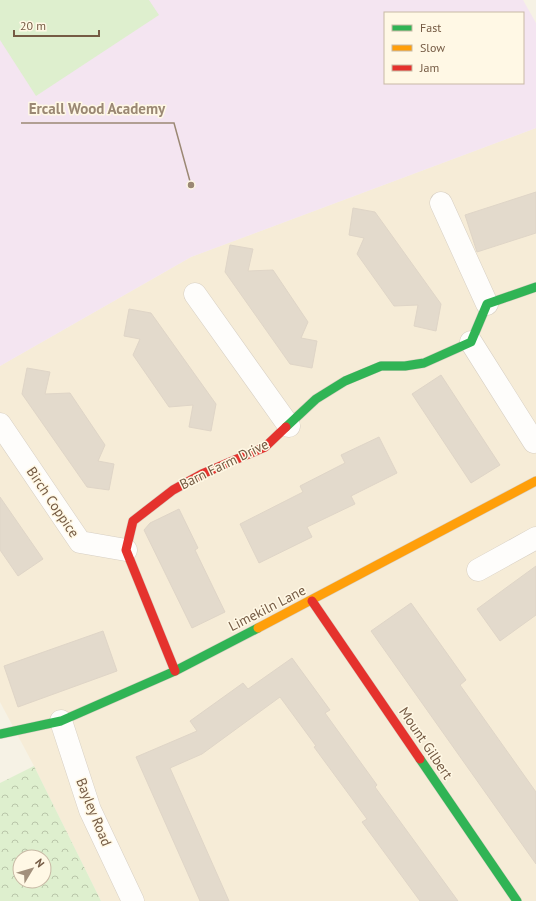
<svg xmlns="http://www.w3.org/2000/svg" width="536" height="901" viewBox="0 0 536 901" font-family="'PT Sans',sans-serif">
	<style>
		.residential { fill: #f6ecd7 }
		.education { fill: #f4e5f1; fill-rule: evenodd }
		.forest { fill: url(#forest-crowns); fill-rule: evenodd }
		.garden { fill: #deefce }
		.building { fill: #e3dacc; stroke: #dfd5c7 }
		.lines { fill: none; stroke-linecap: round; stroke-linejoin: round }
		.street-casing { stroke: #d7cfc3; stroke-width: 23 }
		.fast-casing { stroke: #d7cdc1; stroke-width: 10 }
		.slow-casing { stroke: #d7cdc1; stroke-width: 10 }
		.jam-casing { stroke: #d7cdc1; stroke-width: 10 }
		.street { stroke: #fefdfb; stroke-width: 22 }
		.fast { stroke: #30b455; stroke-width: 9 }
		.slow { stroke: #ff9f0a; stroke-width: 9 }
		.jam { stroke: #e5322d; stroke-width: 9 }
		.labels { text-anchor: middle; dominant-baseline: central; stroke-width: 3; stroke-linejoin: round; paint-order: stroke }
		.street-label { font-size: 14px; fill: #755b44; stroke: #fff8e5 }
		.leader { fill: none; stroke: #9b8874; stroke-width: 1.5 }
		.callout-dot { fill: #9b8874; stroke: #fff8e5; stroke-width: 1.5 }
		.callout-label { font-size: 15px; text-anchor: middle; font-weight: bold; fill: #9b8874; stroke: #fff8e5; stroke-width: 3; stroke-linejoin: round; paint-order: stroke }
	</style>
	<defs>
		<pattern id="forest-crowns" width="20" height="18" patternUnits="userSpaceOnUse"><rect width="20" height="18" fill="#deefce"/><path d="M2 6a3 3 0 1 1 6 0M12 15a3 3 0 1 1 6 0" fill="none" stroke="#b9c5a9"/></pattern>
	</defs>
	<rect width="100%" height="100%" fill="#f6f2e5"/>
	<!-- residential -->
	<path class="residential" d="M536 128V901H101L34 766 0 702V366L191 257Z"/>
	<!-- education -->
	<path class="education" d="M0 0H523L536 23V128L191 257 0 366ZM385 13H523V83H385Z"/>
	<!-- forest -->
	<path class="forest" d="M34 766 101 901H0V783ZM20 857H44V881H20Z"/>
	<!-- garden -->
	<path class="garden" d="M0 0H149L159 15 36 96 0 40Z"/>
	<!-- building -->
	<path class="building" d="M536 192V233L477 252 465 215Z
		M353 208 375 212 441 304 436 331 414 326 418 305 394 306 357 254 364 238 349 235Z
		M230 245 253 249 248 271 273 270 308 322 301 338 317 341 312 368 290 364 225 272Z
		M129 309 151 313 216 404 211 431 189 427 193 405 169 407 133 355 140 339 124 336Z
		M27 368 50 372 45 394 70 393 105 445 98 461 114 464 109 490 87 487 22 394Z
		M441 375 500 465 471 483 412 394Z
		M379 437 397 473 351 496 355 504 307 527 312 537 259 563 240 524 303 492 300 486 345 463 341 455Z
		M0 497 43 559 18 576 0 550Z
		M179 509 198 548 195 550 225 612 192 628 144 530 150 523Z
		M536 566V615L500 641 477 609Z
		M411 603 466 680 460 685 536 792V864L371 631Z
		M103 631 117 671 18 707 4 666Z
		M292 658 330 710 325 713 377 785 375 787 458 901H420L362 822 367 819 314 747 316 746 280 697 202 754 170 768 229 901H200L136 757 197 731 190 721 243 683 248 689Z"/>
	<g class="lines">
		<defs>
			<path id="street" d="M441 203 487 304
				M195 294 289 426
				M471 342 534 442
				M0 424 80 542 126 550
				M478 570 536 538
				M61 721 90 810 133 901"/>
			<path id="fast" d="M286 427 316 399 345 381 381 366H405L424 363 471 342 487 304 536 287
				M0 734 61 721 175 671 258 628
				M420 759 517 901"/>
			<path id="slow" d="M258 628 536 481"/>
			<path id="jam" d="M312 601 420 759
				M175 671 126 550 133 521 173 490 202 474 265 447 286 427"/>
		</defs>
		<!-- street casing -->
		<use href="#street" class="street-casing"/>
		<!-- fast casing -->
		<use href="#fast" class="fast-casing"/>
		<!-- slow casing -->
		<use href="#slow" class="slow-casing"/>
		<!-- jam casing -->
		<use href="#jam" class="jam-casing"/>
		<!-- street -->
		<use href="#street" class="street"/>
		<!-- fast -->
		<use href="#fast" class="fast"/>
		<!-- slow -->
		<use href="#slow" class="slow"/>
		<!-- jam -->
		<use href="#jam" class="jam"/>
	</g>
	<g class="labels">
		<!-- street labels -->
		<g class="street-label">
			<text transform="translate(224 464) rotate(-26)">Barn Farm Drive</text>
			<text transform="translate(53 502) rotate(56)">Birch Coppice</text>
			<text transform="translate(267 608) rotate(-27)">Limekiln Lane</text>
			<text transform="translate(426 743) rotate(56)">Mount Gilbert</text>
			<text transform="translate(94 812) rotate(68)">Bayley Road</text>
		</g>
	</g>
	<!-- callouts -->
	<path class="leader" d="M191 185L174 123H21"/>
	<circle class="callout-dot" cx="191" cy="185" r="4"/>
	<g class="callout-label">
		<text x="97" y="114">Ercall Wood Academy</text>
	</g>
	<!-- legend -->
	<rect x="384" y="12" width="140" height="72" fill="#fff8e5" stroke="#c8b9a5"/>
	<rect x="392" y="25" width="20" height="6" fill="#30b455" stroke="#c8b9a5"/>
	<text x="420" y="32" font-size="12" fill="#755b44">Fast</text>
	<rect x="392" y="45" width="20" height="6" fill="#ff9f0a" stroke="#c8b9a5"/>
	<text x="420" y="52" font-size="12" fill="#755b44">Slow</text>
	<rect x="392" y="65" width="20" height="6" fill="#e5322d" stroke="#c8b9a5"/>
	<text x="420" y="72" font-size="12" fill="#755b44">Jam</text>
	<!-- north arrow -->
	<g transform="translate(32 869) rotate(52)"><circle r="19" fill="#fff8e5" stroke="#c8b9a5"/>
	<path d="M0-3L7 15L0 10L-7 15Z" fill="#a2907c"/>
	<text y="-6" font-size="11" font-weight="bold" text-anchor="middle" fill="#755b44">N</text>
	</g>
	<!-- scale -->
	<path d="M14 30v6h85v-6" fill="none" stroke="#755b44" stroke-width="2"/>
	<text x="20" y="30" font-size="12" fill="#755b44" stroke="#fff8e5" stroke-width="3" paint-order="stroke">20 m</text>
</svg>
